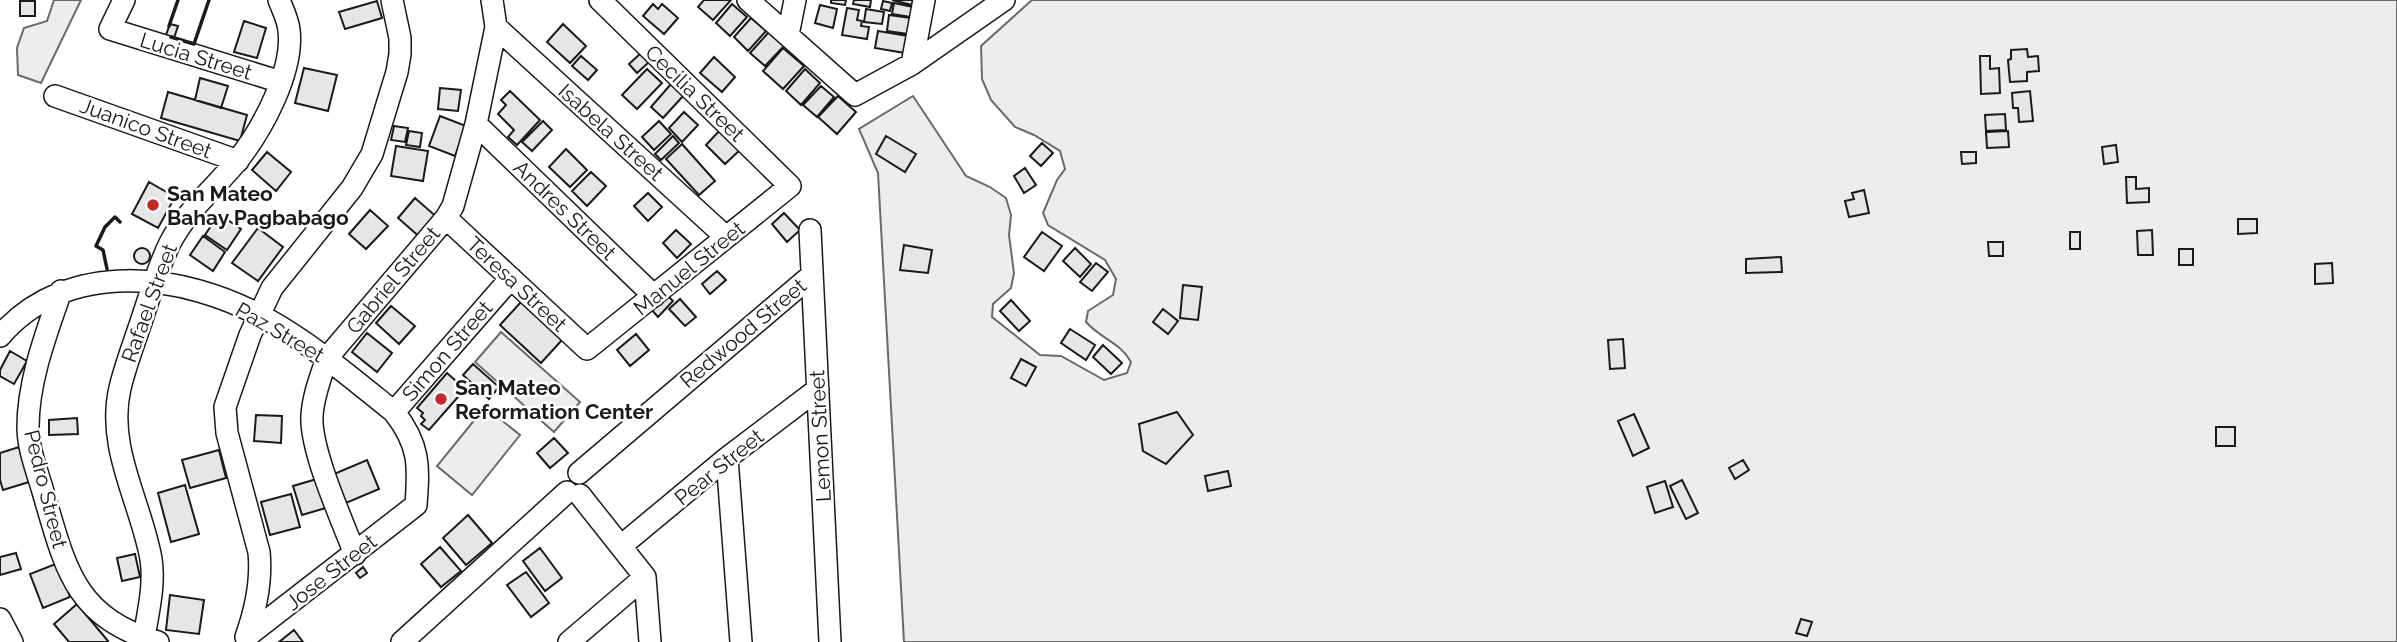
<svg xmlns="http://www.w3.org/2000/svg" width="2397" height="642" viewBox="0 0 2397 642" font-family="Raleway,sans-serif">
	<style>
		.green { fill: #ededed; stroke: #6a6a6a; stroke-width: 2 }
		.building { fill: #e6e6e6; stroke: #1a1a1a; stroke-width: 2 }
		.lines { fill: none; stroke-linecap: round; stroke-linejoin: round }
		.minor-casing { stroke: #1a1a1a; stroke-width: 24 }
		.minor { stroke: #fff; stroke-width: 21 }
		.wall { stroke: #1a1a1a; stroke-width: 3.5 }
		.poi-dot { fill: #c62828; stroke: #fff; stroke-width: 2.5 }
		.labels { text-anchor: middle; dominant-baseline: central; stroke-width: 5; stroke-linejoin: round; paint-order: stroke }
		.street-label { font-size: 21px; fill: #1a1a1a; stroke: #fff }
		.poi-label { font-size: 21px; font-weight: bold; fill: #1a1a1a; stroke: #fff; text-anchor: start }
	</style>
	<rect width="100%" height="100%" fill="#fff"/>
	<!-- green -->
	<path class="green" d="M54 0H81L41 83 18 75 17 48 24 28 47 21Z
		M1032 0H2397V642H904L878 173 859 129 913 96 966 176 990 187 1006 198 1011 215 1009 235 1014 273 1011 288 993 304 992 317 1040 355 1061 356 1104 380 1127 373 1131 362C1120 342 1101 339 1086 322L1088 311 1113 295 1116 279 1105 260 1048 225 1043 213 1057 180 1065 169 1060 151 1034 135 1015 127 991 100 982 79 981 46Z
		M501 332 580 402 554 432 475 362Z
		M485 407 520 435 472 495 437 466Z"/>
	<!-- building -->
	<path class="building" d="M704 0H731L713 20 698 7Z
		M831 0H846L845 5 831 3Z
		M854 0H871L870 7 853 4Z
		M892 0H913L912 5Z
		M20 1H35V16H20Z
		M377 1 382 18 345 29 339 12Z
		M883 1 892 3 890 11 881 9Z
		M894 3 913 7 911 17 892 14Z
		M653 4 658 9 662 4 678 18 664 34 643 16Z
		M732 4 747 17 730 36 716 23Z
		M820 5 837 9 833 28 815 23Z
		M847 8 859 10 857 20 862 21 861 26 869 27 867 39 842 35Z
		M866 9 884 12 882 24 864 22Z
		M889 15 911 18 908 34 887 31Z
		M751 18 766 31 748 51 734 37Z
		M244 21 266 28 257 58 234 52Z
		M170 24 178 26 174 38 166 35Z
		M563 24 586 46 570 63 547 42Z
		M878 31 908 36 905 53 875 48Z
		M769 32 784 46 765 66 750 53Z
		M783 48 804 66 783 89 763 71Z
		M2027 49 2028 57 2038 56 2039 71 2027 72V81L2010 82 2008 60 2011 59V50Z
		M641 53 649 62 637 73 629 64Z
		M581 56 597 70 588 80 572 66Z
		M1980 56H1990V69L1999 68 2000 93 1981 94Z
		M714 57 735 77 722 92 700 73Z
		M304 68 337 75 328 111 295 103Z
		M647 69 662 83 637 109 622 95Z
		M805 69 820 83 801 105 786 91Z
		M200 78 228 86 221 108 195 100Z
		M671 84 684 95 663 118 651 107Z
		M821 86 834 97 817 117 803 105Z
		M440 88 461 90 458 111 438 109Z
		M510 91 540 120 517 145 508 137 514 130 498 114 506 105 501 100Z
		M2030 91 2033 121 2019 122 2018 108H2013L2012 93Z
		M168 92 247 115 240 141 161 118Z
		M838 96 856 112 837 134 818 117Z
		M684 112 698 125 682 142 669 128Z
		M2005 114 2006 130 1986 131 1985 115Z
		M440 116 466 126 455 156 429 146Z
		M543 121 552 130 532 151 522 142Z
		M659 121 671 134 654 150 642 137Z
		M394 126 408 128 405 142 391 140Z
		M721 129 741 149 725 164 706 145Z
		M409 131 422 133 420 147 406 145Z
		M2008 131 2009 147 1987 148 1986 132Z
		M673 136 679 143 661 160 655 154Z
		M886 136 916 154 905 172 876 154Z
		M1042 143 1053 153 1041 166 1030 156Z
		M682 144 715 181 699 195 666 159Z
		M2116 145 2118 162 2104 164 2102 147Z
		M396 146 428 151 423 181 391 176Z
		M566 149 587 170 570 187 549 167Z
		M267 152 291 172 276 191 252 170Z
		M1961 152H1976V163L1962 164Z
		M1025 168 1036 185 1024 193 1014 176Z
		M591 172 606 186 587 206 572 191Z
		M2126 177H2136V189L2149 188V202L2127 203Z
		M149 182 175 197 158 228 132 214Z
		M1864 190 1869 213 1849 217 1845 201 1854 199 1852 193Z
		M648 193 662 207 648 221 634 206Z
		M415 198 439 219 422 239 398 218Z
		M370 210 388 226 366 249 349 234Z
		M784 213 800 230 787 242 772 224Z
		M219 214 241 229 227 250 205 235Z
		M2238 219H2257V233L2238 234Z
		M258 228 283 247 258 281 232 263Z
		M676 230 691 244 677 258 663 243Z
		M2152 230 2153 255H2138L2137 231Z
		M1042 232 1062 246 1044 271 1024 257Z
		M2070 232H2080V249H2070Z
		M203 236 225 252 213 271 190 255Z
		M1988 242H2003V256H1989Z
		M904 245 932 250 928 273 900 270Z
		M1075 248 1091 264 1080 277 1063 261Z
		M134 256a8 8 0 1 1 16 0a8 8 0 1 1-16 0Z
		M2179 249H2193V265H2179Z
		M1781 257 1782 272 1746 273V259Z
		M1096 263 1108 272 1092 291 1080 282Z
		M2332 263 2333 283 2315 284V264Z
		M717 271 726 280 710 294 702 284Z
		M1183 285 1202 287 1198 320 1180 318Z
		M666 294 673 301 658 317 651 309Z
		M680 299 696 317 685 326 669 309Z
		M1011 300 1030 321 1019 331 1000 311Z
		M521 302 562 340 541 363 500 325Z
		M391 306 415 326 399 344 376 323Z
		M1163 309 1178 321 1168 334 1153 322Z
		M1070 329 1095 345 1086 360 1061 343Z
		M367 333 392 353 377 372 352 352Z
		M636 334 649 350 630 366 617 350Z
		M1623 339 1625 368 1610 369 1608 340Z
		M1103 345 1122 363 1111 374 1093 357Z
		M10 351 27 361 14 384 0 376V370Z
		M1021 359 1036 367 1026 386 1011 378Z
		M473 364 499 387 489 399 463 375Z
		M447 373 465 389 429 430 421 424 425 420 421 416 423 413 417 408Z
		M1177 412 1193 435 1166 464 1143 451 1139 424Z
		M1634 414 1649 448 1633 456 1618 421Z
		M256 415 282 416 281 443 254 441Z
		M77 418 78 434 49 435V420Z
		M2216 427H2235V446H2216Z
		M554 438 568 453 550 468 537 453Z
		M19 447 29 482 3 490 0 480V453Z
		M219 450 226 478 190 488 182 460Z
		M367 460 379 489 346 503 334 474Z
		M1743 460 1749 470 1735 479 1729 468Z
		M1228 471 1231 486 1208 491 1205 476Z
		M320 478 329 507 302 515 293 486Z
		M1682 480 1698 513 1686 519 1670 486Z
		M1665 481 1673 507 1655 513 1647 487Z
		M185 485 199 534 171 542 158 493Z
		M291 494 300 527 270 535 261 502Z
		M468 515 492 543 466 565 443 538Z
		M440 547 461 571 441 587 421 564Z
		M540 548 562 578 545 591 523 561Z
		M16 553 21 569 0 575V557Z
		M135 554 140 577 122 581 117 558Z
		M58 563 70 597 43 608 30 574Z
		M363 567 367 573 360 578 356 573Z
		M526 572 549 603 531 617 507 585Z
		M170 595 204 600 199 634 166 630Z
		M77 604 108 641 106 642H69L54 624Z
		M1801 619 1812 622 1807 636 1796 633Z
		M294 630 303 642H279Z"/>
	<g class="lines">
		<defs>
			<path id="minor" d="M124 0 110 29 281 82
				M748 0 855 95 912 64 1004 0
				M496 27 726 237
				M788 35 795 0
				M912 64 924 0
				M55 96 238 161
				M476 124 654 296
				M446 218 587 349 790 186 600 0
				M810 230 830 642
				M61 291C46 334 28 381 28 427 28 450 38 473 44 495 66 570 75 617 158 642
				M0 336C68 258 183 273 265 318 312 344 353 379 394 412
				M727 458 741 642
				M579 473 812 275
				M580 495 645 577 650 642
				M621 546 727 458 818 389
				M355 554C342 520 310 450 312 416 313 396 321 376 327 358L446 218 453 206 476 124 496 27 492 0
				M0 619 12 642
				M246 637C256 609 262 582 259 552L227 433 225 407 250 335 272 288 352 188 372 154 397 72 400 54V38L392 0
				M246 637 416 505C419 466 420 445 394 412L511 278
				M144 638C148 612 155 585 151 559 141 502 106 448 120 388 126 363 136 338 144 313 152 289 159 265 170 243 186 211 215 188 237 161 262 130 294 71 289 30 288 20 283 10 279 0
				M402 642 567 492
				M569 642 645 577"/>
		</defs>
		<!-- minor casing -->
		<use href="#minor" class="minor-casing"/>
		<!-- minor -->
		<use href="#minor" class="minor"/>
		<!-- wall -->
		<path class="wall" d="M169 26 178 0
			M171 37 194 44 209 0
			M107 269 103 250 96 246 105 227 115 217 120 222"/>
	</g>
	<!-- markers -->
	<g class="poi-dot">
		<circle cx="153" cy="205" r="7"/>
		<circle cx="441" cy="399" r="7"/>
	</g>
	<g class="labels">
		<!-- street labels -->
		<g class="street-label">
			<text transform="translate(196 56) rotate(17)">Lucia Street</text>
			<text transform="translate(695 93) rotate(44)">Cecilia Street</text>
			<text transform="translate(146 128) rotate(20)">Juanico Street</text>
			<text transform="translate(611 132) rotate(42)">Isabela Street</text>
			<text transform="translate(565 210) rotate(44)">Andres Street</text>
			<text transform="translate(689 268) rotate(-39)">Manuel Street</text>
			<text transform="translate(393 280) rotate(-50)">Gabriel Street</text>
			<text transform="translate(517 284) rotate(43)">Teresa Street</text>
			<text transform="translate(149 303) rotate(-70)">Rafael Street</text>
			<text transform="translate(280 332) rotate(30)">Paz Street</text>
			<text transform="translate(743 333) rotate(-40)">Redwood Street</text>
			<text transform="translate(447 351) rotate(-49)">Simon Street</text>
			<text transform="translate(820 436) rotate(-93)">Lemon Street</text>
			<text transform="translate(719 467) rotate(-39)">Pear Street</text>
			<text transform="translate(46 489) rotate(76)">Pedro Street</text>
			<text transform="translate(331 572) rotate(-38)">Jose Street</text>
		</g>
		<!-- poi labels -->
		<g class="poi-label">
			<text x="167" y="193">San Mateo<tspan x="167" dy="24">Bahay Pagbabago</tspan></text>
			<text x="455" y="387">San Mateo<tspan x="455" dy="24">Reformation Center</tspan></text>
		</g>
	</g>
</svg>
